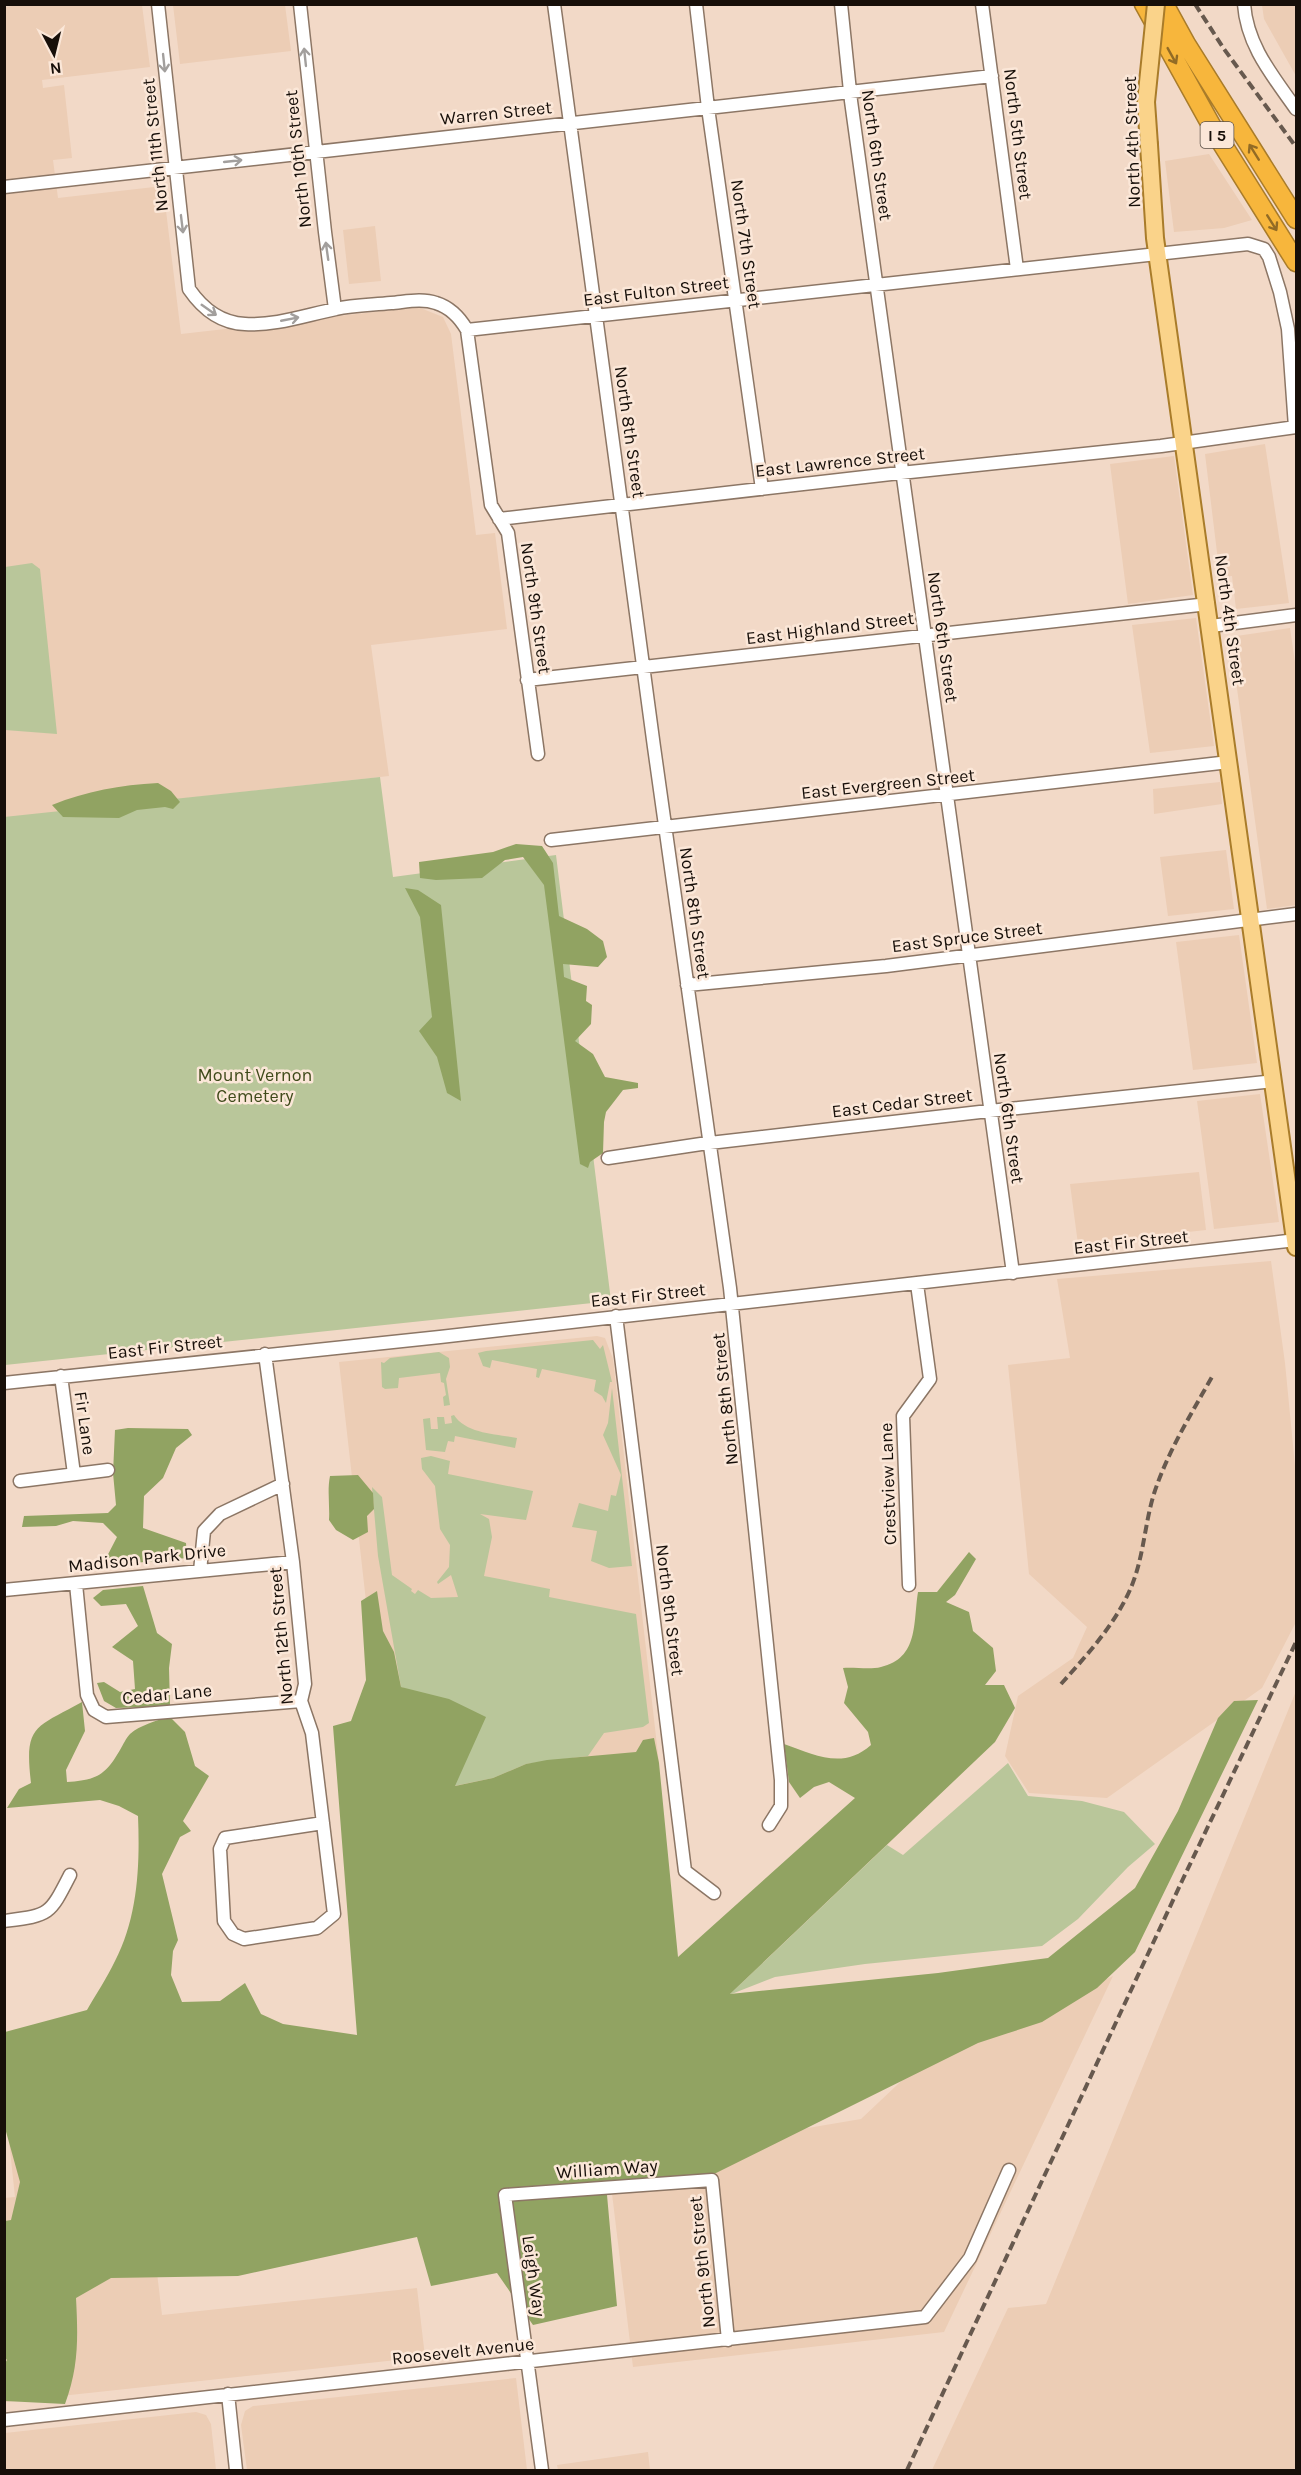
<svg xmlns="http://www.w3.org/2000/svg" width="1301" height="2475" viewBox="0 0 1301 2475" font-family="Karla,sans-serif">
	<style>
		.built { fill: #eccdb5 }
		.green { fill: #b9c69a }
		.forest { fill: #91a362 }
		.lines { fill: none; stroke-linecap: round; stroke-linejoin: round }
		.minor-casing { stroke: #8c7665; stroke-width: 15 }
		.major-casing { stroke: #a97c2a; stroke-width: 20 }
		.highway-casing { stroke: #a97c2a; stroke-width: 21 }
		.minor { stroke: #fff; stroke-width: 12 }
		.major { stroke: #fad38a; stroke-width: 16 }
		.highway { stroke: #f7b63c; stroke-width: 18 }
		.rail { stroke: #67594e; stroke-width: 4; stroke-dasharray: 9 4.5; stroke-linecap: butt }
		.major-bridge-casing { stroke: #a97c2a; stroke-width: 20; stroke-linecap: butt }
		.major-bridge { stroke: #fad38a; stroke-width: 16 }
		.oneway { stroke: #926b25 }
		.oneway2 { stroke: #a29f9d }
		.labels { text-anchor: middle; dominant-baseline: central; stroke-width: 5; stroke-linejoin: round; paint-order: stroke }
		.shield { fill: #fbe7d8; stroke: #5b5047; stroke-width: 1.5 }
		.shield-label { font-size: 16px; font-weight: bold; fill: #170f09 }
		.street-label { font-size: 18px; fill: #170f09; stroke: #fbe7d8 }
		.park-label { font-size: 18px; fill: #3f4a1a; stroke: #fbe7d8 }
	</style>
	<rect width="100%" height="100%" fill="#f2d9c7"/>
	<!-- built -->
	<path class="built" d="M30 4 142 5 150 67 42 80 43 88 64 85 72 158 53 160 58 198 163 186 181 334 418 307 443 317 451 334 476 535 495 533 507 629 371 645 389 776 5 818 4 7Z
		M173 5H285L291 51 180 64Z
		M1262 5H1296V76L1264 19Z
		M1209 154 1252 220 1224 228 1174 232 1165 161Z
		M375 226 381 281 349 284 343 230Z
		M1265 444 1289 603 1236 609 1232 576 1220 577 1205 454Z
		M1174 456 1193 595 1128 604 1110 464Z
		M1196 618 1214 746 1150 753 1132 625Z
		M1290 628 1296 669V905L1267 909 1230 637Z
		M1220 782 1222 804 1154 814 1153 789Z
		M1226 850 1234 909 1168 916 1160 857Z
		M1239 935 1257 1063 1193 1070 1176 942Z
		M1260 1094 1279 1222 1214 1229 1197 1101Z
		M1199 1172 1206 1230 1078 1244 1070 1184Z
		M1271 1261 1285 1363 1296 1476V1622L1262 1688 1107 1798 1029 1793 1005 1756 1018 1696 1073 1658 1087 1627 1029 1574 1008 1365 1070 1358 1057 1279Z
		M597 1336 605 1338 613 1359 659 1763 454 1786 398 1688 367 1610 339 1362Z
		M1296 1691V2470H932L1008 2308 1046 2304Z
		M1113 1976 944 2332 633 2367 610 2177 761 2136 861 2119 914 2069Z
		M135 2086 162 2315 417 2288 425 2357 5 2402 4 2198 15 2197 5 2103Z
		M516 2378 527 2470H247L241 2425 245 2411 253 2406Z
		M196 2412 206 2415 211 2424 216 2470H5V2433Z
		M648 2452 650 2470H558L557 2465Z"/>
	<!-- green -->
	<path class="green" d="M32 563 40 569 57 734 5 730V567Z
		M380 777 393 877 556 855 611 1301 5 1365 4 817Z
		M593 1340 600 1349 603 1345 612 1382H610L606 1403 602 1396 594 1391 596 1380 542 1369 539 1378 536 1377 537 1369 492 1360 490 1368 483 1366 478 1353 486 1351Z
		M439 1352 449 1358 450 1367 446 1379 450 1405 444 1406 443 1397 446 1395 444 1383 441 1382 440 1373 399 1378 398 1388 385 1389 382 1387 381 1362 384 1363 390 1358Z
		M612 1388 632 1566 609 1568 591 1561 597 1531 572 1527 579 1503 608 1511 611 1495 616 1496 621 1475 603 1435 608 1423Z
		M454 1415C466 1434 497 1434 517 1438L515 1448 455 1436 454 1442 448 1441 445 1452 426 1450 423 1419 430 1418 431 1429H438L437 1417H444L445 1424 452 1423 451 1416Z
		M431 1456 450 1461 448 1474 533 1491 526 1520 480 1514 489 1519 492 1537 484 1576 550 1589 549 1597 636 1614 649 1723 643 1727 604 1733 588 1756 526 1764 493 1778 454 1786 406 1689 401 1687 378 1556 372 1487 382 1497 392 1575 412 1589 411 1591 415 1594 418 1590 431 1598 458 1597 451 1575 438 1584 437 1582 449 1567 450 1545 440 1529 435 1486 422 1469 421 1458Z
		M1008 1763 1028 1796 1082 1801 1124 1812 1155 1844 1128 1867 1078 1919 1042 1946 865 1964 775 1977 729 1995 887 1845 903 1855Z"/>
	<!-- forest -->
	<path class="forest" d="M158 783 171 791 180 802 173 809 165 807 137 810 119 818 63 817 52 805C87 791 120 785 158 783Z
		M516 844 542 846 553 863 559 916 587 929 603 941 607 957 598 967 563 964 564 977 587 986 586 1001 592 1005 591 1024 575 1041 593 1054 605 1077 638 1083V1088L623 1090 606 1112 604 1122 603 1153 590 1162 588 1168 580 1164 544 885 523 857 505 860 482 878 436 880 420 878 419 862 493 852Z
		M405 888 418 890 441 905 461 1101 447 1093 437 1057 419 1031 432 1017 420 917Z
		M128 1428 188 1429 192 1435 176 1448 163 1478 144 1496 143 1528 186 1543 187 1558 102 1566 117 1537 103 1523 73 1521 56 1526 22 1527 24 1516 108 1513 116 1505 113 1473 115 1430Z
		M358 1475 373 1493 374 1509 367 1516 368 1532 353 1540 336 1530 329 1520C330 1506 327 1491 330 1476Z
		M969 1552 976 1559 955 1595 946 1602 969 1612 973 1631 993 1648 996 1671 985 1685H1004L1015 1708 995 1742 730 1994 938 1973 1048 1958 1135 1888 1178 1811 1218 1718 1234 1701 1258 1700 1135 1952 1097 1988 1042 2022 978 2043 708 2177 607 2195 617 2306 533 2325 497 2273 431 2286 417 2237 238 2276 111 2278 76 2298C78 2336 79 2367 65 2404L5 2401 4 2365 7 2360 4 2356 5 2221 11 2220 20 2182 5 2128V2032L87 2010C96 1994 107 1978 115 1961 138 1917 140 1865 138 1816L119 1806 100 1800 7 1808 19 1789 31 1783C24 1725 35 1728 82 1702L85 1731 66 1770 67 1782C96 1780 105 1776 120 1750 123 1745 126 1738 130 1734 140 1725 157 1721 169 1716L185 1732 195 1766 209 1776 183 1821 191 1831 180 1837 162 1874 178 1940 173 1951 171 1975 182 2002 220 2001 245 1983 261 2014 283 2024 357 2035 333 1726 351 1721 366 1680 361 1601 377 1591 383 1631 394 1652 401 1687 449 1699 486 1717 455 1786 493 1778 526 1764 547 1760 636 1752 643 1740 654 1738 659 1763 678 1957 855 1798 829 1782 814 1787 800 1798 789 1782 784 1744C815 1755 843 1770 871 1745L868 1732 844 1703 848 1687 843 1668C855 1667 870 1670 881 1667 919 1658 913 1623 918 1592H937Z
		M143 1586 157 1633 172 1644 169 1668 170 1706 116 1708 104 1701 97 1683 104 1682 120 1692 135 1689 133 1661 112 1647 138 1626 126 1604 101 1606 93 1598 103 1590Z"/>
	<g class="lines">
		<defs>
			<path id="minor" d="M158 4 189 289C202 308 220 323 245 324 275 326 306 315 336 309 353 305 372 305 391 303 405 302 422 298 436 303 449 307 460 318 467 330L491 505 508 533 538 754
				M300 4 325 232 335 309
				M554 4 654 747 730 1288 781 1780V1806L769 1825
				M696 4 708 108 762 489
				M841 4 851 101 1013 1273
				M982 4 1017 269
				M1244 4C1247 46 1273 76 1296 109
				M4 187 992 76
				M467 330 1248 244 1264 249 1269 257 1280 292 1288 329 1295 427
				M499 519 891 474 1161 446 1296 427
				M1211 626 1296 615
				M527 680 1208 604
				M551 840 1229 762
				M687 985 886 966 1296 914
				M608 1158 701 1144 980 1112 1274 1081
				M616 1316 685 1871 714 1893
				M265 1354 293 1562 305 1684 301 1701 312 1733 334 1914 317 1928 244 1939 233 1934 224 1921 220 1849 225 1838 323 1823
				M61 1376 74 1474
				M4 1383 440 1337 1296 1240
				M20 1481 108 1470
				M200 1571 204 1531 220 1514 283 1484
				M76 1584 87 1695 94 1710 106 1717 301 1701
				M909 1585 903 1416 930 1379 917 1284
				M4 1590 293 1562
				M4 1921C50 1915 49 1916 70 1875
				M228 2394 236 2470
				M4 2420 925 2317 970 2258 1009 2170
				M542 2470 505 2195 712 2180 728 2340"/>
			<path id="major" d="M1149 145 1155 238 1296 1247"/>
			<path id="highway" d="M1144 4 1216 134 1296 262
				M1164 4 1186 44 1296 219"/>
		</defs>
		<!-- minor casing -->
		<use href="#minor" class="minor-casing"/>
		<!-- major casing -->
		<use href="#major" class="major-casing"/>
		<!-- highway casing -->
		<use href="#highway" class="highway-casing"/>
		<!-- minor -->
		<use href="#minor" class="minor"/>
		<!-- major -->
		<use href="#major" class="major"/>
		<!-- highway -->
		<use href="#highway" class="highway"/>
		<!-- rail -->
		<path class="rail" d="M1195 4 1224 49 1296 147
			M1061 1684C1086 1656 1113 1627 1129 1592 1145 1558 1144 1519 1157 1485 1171 1446 1193 1411 1213 1375
			M907 2470 1182 1881 1296 1642"/>
		<defs>
			<path id="major-bridge" d="M1149 145 1146 102 1156 4"/>
		</defs>
		<!-- major-bridge casing -->
		<use href="#major-bridge" class="major-bridge-casing"/>
		<!-- major-bridge -->
		<use href="#major-bridge" class="major-bridge"/>
	</g>
	<!-- one-way arrows -->
	<defs><path id="oneway-shaft" d="M-6 0H5M1.5-3L5.5 0L1.5 3" fill="none" stroke-width="1.6" stroke-linecap="round" stroke-linejoin="round" transform="scale(1.5)"/></defs>
	<g class="oneway">
		<use href="#oneway-shaft" transform="translate(1172 56) rotate(61)"/>
		<use href="#oneway-shaft" transform="translate(1254 152) rotate(-122)"/>
		<use href="#oneway-shaft" transform="translate(1272 223) rotate(58)"/>
	</g>
	<g class="oneway2">
		<use href="#oneway-shaft" transform="translate(305 57) rotate(-96)"/>
		<use href="#oneway-shaft" transform="translate(164 63) rotate(84)"/>
		<use href="#oneway-shaft" transform="translate(233 161) rotate(-6)"/>
		<use href="#oneway-shaft" transform="translate(182 224) rotate(83)"/>
		<use href="#oneway-shaft" transform="translate(327 251) rotate(-98)"/>
		<use href="#oneway-shaft" transform="translate(209 310) rotate(35)"/>
		<use href="#oneway-shaft" transform="translate(290 319) rotate(-11)"/>
	</g>
	<g class="labels">
		<!-- shield labels -->
		<rect class="shield" x="1200.5" y="122" width="33" height="26" rx="4.5"/>
		<g class="shield-label">
			<text x="1217" y="135">I 5</text>
		</g>
		<!-- street labels -->
		<g class="street-label">
			<text transform="translate(496 113) rotate(-6)">Warren Street</text>
			<text transform="translate(1018 134) rotate(83)">North 5th Street</text>
			<text transform="translate(1132 142) rotate(-92)">North 4th Street</text>
			<text transform="translate(155 145) rotate(-96)">North 11th Street</text>
			<text transform="translate(877 155) rotate(82)">North 6th Street</text>
			<text transform="translate(298 159) rotate(-96)">North 10th Street</text>
			<text transform="translate(746 244) rotate(82)">North 7th Street</text>
			<text transform="translate(656 291) rotate(-7)">East Fulton Street</text>
			<text transform="translate(630 432) rotate(82)">North 8th Street</text>
			<text transform="translate(840 462) rotate(-6)">East Lawrence Street</text>
			<text transform="translate(536 608) rotate(82)">North 9th Street</text>
			<text transform="translate(1230 620) rotate(82)">North 4th Street</text>
			<text transform="translate(830 628) rotate(-7)">East Highland Street</text>
			<text transform="translate(943 637) rotate(82)">North 6th Street</text>
			<text transform="translate(888 784) rotate(-6)">East Evergreen Street</text>
			<text transform="translate(695 913) rotate(82)">North 8th Street</text>
			<text transform="translate(967 937) rotate(-7)">East Spruce Street</text>
			<text transform="translate(902 1103) rotate(-7)">East Cedar Street</text>
			<text transform="translate(1009 1118) rotate(82)">North 6th Street</text>
			<text transform="translate(1131 1242) rotate(-6)">East Fir Street</text>
			<text transform="translate(648 1295) rotate(-6)">East Fir Street</text>
			<text transform="translate(165 1347) rotate(-6)">East Fir Street</text>
			<text transform="translate(725 1399) rotate(-96)">North 8th Street</text>
			<text transform="translate(85 1423) rotate(82)">Fir Lane</text>
			<text transform="translate(888 1484) rotate(-92)">Crestview Lane</text>
			<text transform="translate(147 1558) rotate(-6)">Madison Park Drive</text>
			<text transform="translate(670 1610) rotate(83)">North 9th Street</text>
			<text transform="translate(281 1636) rotate(-95)">North 12th Street</text>
			<text transform="translate(167 1694) rotate(-5)">Cedar Lane</text>
			<text transform="translate(607 2169) rotate(-4)">William Way</text>
			<text transform="translate(702 2262) rotate(-96)">North 9th Street</text>
			<text transform="translate(534 2276) rotate(82)">Leigh Way</text>
			<text transform="translate(463 2351) rotate(-6)">Roosevelt Avenue</text>
		</g>
		<!-- park labels -->
		<g class="park-label">
			<text x="255" y="1075">Mount Vernon<tspan x="255" dy="21">Cemetery</tspan></text>
		</g>
	</g>
	<!-- border -->
	<rect width="1301" height="2475" fill="none" stroke="#170f09" stroke-width="12"/>
	<!-- north arrow -->
	<g transform="translate(54 54) rotate(173)" stroke="#fbe7d8" stroke-width="4.5" paint-order="stroke">
	<path d="M0-4.5L10 22L0 15L-10 22Z" fill="#170f09"/>
	<text y="-9" font-size="16" font-weight="bold" text-anchor="middle" fill="#170f09">N</text>
	</g>
</svg>
